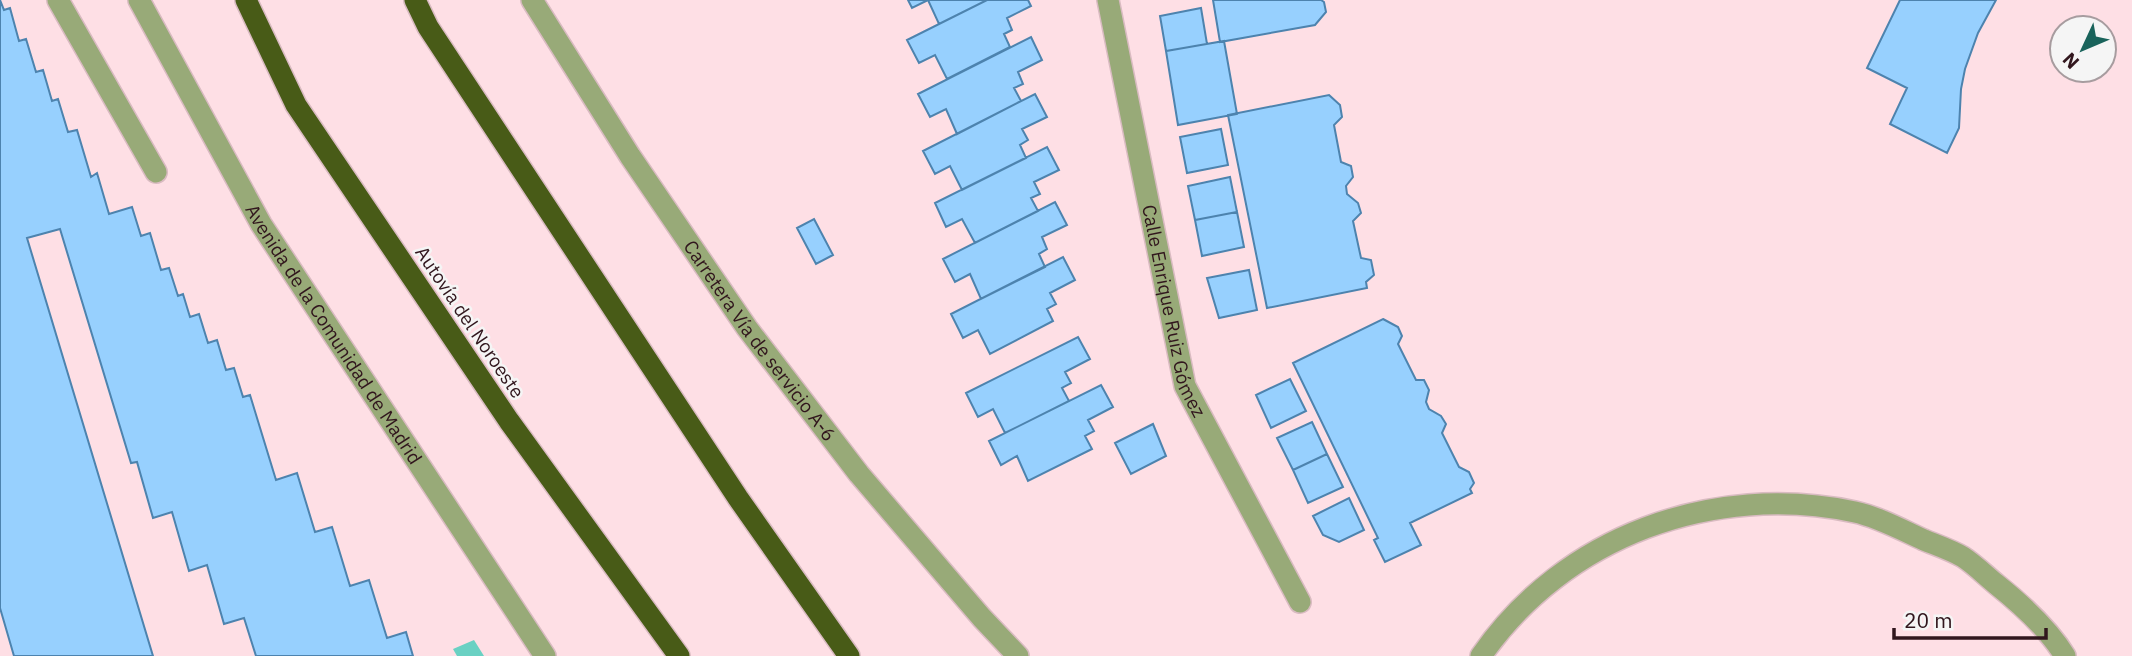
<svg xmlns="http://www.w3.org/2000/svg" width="2132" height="656" viewBox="0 0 2132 656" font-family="'IBM Plex Sans',sans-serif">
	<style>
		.water { fill: #6ad1c3 }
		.building { fill: #97d0fe; stroke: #4d83ae; stroke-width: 2 }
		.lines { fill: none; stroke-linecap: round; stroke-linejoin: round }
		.lane-casing { stroke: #d9bbc1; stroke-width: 24 }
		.street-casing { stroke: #d9bbc1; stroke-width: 24 }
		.highway-casing { stroke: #d9bbc1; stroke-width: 24 }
		.lane { stroke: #98aa78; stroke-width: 21 }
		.street { stroke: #98aa78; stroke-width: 21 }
		.highway { stroke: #485b17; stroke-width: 21 }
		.labels { text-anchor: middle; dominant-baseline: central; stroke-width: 5; stroke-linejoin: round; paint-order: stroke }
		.street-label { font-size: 19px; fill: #31161d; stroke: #f5f5f5 }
	</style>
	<rect width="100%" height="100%" fill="#fedfe5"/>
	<!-- water -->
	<path class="water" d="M474 640 484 656H457L453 649Z"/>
	<!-- building -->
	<path class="building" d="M0 0 4 10 10 8 19 41 26 39 36 72 43 70 52 101 58 99 68 132 77 130 91 177 97 173 109 214 132 207 141 236 150 233 161 270 169 268 178 296 183 294 190 317 199 314 208 343 217 340 226 370 234 368 243 397 250 395 276 480 297 473 315 532 332 527 350 586 369 580 387 638 406 632 413 656H256L244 618 224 624 207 565 189 571 172 512 153 518 137 462 131 463 60 229 27 238 153 656H14L0 608Z
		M908 0H987L939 24 928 0 912 8Z
		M987 0H1028L1031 6 1007 18 1012 30 1004 34 1010 47 947 79 935 55 919 63 907 40Z
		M1213 0H1321L1324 2 1326 12 1315 25 1220 42Z
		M1900 0H1996L1978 33 1965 69 1961 89 1959 128 1947 153 1890 124 1907 88 1867 68Z
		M1201 8 1207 44 1166 51 1160 16Z
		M1031 37 1042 60 1018 72 1023 84 1014 88 1021 101 957 134 946 109 930 117 918 94Z
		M1224 41 1237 114 1178 125 1166 51Z
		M1035 94 1047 117 1022 129 1028 140 1020 145 1026 158 962 190 950 166 935 174 923 151Z
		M1329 95 1340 105 1342 117 1334 125 1341 162 1351 166 1353 177 1346 186 1347 194 1358 203 1361 213 1353 221 1361 258 1371 260 1374 275 1366 282 1367 288 1267 308 1228 115Z
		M1221 129 1228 165 1187 173 1180 137Z
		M1047 147 1059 170 1034 182 1040 194 1031 198 1038 211 975 243 962 219 946 227 935 203Z
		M1230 177 1237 212 1195 220 1188 186Z
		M1055 202 1067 225 1042 237 1047 249 1039 254 1045 267 981 299 970 274 955 282 943 259Z
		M1237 212 1244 247 1202 256 1195 220Z
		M814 219 833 255 816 264 797 228Z
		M1063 257 1075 280 1050 293 1056 304 1047 309 1053 321 990 354 978 330 963 338 951 314Z
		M1249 270 1257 310 1219 318 1207 278Z
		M1383 319 1398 327 1402 336 1398 344 1416 380H1424L1429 390 1426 402 1429 409 1441 416 1446 424 1442 433 1459 467 1469 472 1474 483 1470 489 1472 493 1410 523 1421 545 1385 562 1374 540 1378 538 1293 363Z
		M1078 337 1090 359 1065 372 1071 383 1062 388 1069 401 1005 433 993 409 978 417 966 393Z
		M1290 379 1306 411 1271 428 1256 395Z
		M1101 385 1113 407 1088 420 1094 431 1085 436 1092 449 1028 481 1017 456 1001 465 989 441Z
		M1312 422 1327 454 1293 470 1277 438Z
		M1153 424 1166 456 1131 474 1115 443Z
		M1327 454 1343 487 1308 503 1293 470Z
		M1349 498 1364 530 1339 542 1323 535 1313 516Z"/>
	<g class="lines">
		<defs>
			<path id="lane" d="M58 0 156 172"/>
			<g id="street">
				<path id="s1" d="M139 0 261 224 545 656"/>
				<path id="s2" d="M532 0 630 156 747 328 859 474 982 618 1018 656"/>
				<path id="s3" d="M1108 0 1185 386 1300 602"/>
				<path d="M1481 656C1564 536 1713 482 1855 512 1878 517 1902 530 1924 540 1936 545 1951 550 1963 557 1974 564 1985 575 1996 584 2021 604 2048 628 2065 656"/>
			</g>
			<path id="highway" d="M246 0 296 105 509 421 679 656
				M415 0 428 27 738 498 849 656"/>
		</defs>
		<!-- lane casing -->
		<use href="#lane" class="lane-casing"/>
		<!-- street casing -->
		<use href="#street" class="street-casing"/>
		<!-- highway casing -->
		<use href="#highway" class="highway-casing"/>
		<!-- lane -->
		<use href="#lane" class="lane"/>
		<!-- street -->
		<use href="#street" class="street"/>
		<!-- highway -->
		<use href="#highway" class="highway"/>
	</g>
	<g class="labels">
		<!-- street labels -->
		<g class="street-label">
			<text stroke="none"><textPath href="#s3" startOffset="318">Calle Enrique Ruiz Gómez</textPath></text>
			<text transform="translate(470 322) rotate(56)">Autovía del Noroeste</text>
			<text stroke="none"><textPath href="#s1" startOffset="387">Avenida de la Comunidad de Madrid</textPath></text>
			<text stroke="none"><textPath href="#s2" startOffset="410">Carretera Vía de servicio A-6</textPath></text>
		</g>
	</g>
	<!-- north arrow -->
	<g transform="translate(2083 49) rotate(226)"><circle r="33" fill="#f5f5f5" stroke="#a79c9f" stroke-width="2"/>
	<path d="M0-5L12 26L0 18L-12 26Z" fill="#19635b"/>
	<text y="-10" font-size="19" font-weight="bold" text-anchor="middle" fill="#31161d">N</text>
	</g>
	<!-- scale -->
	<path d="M1894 628v10h152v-10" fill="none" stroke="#31161d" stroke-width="3.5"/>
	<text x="1904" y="628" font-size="21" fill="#31161d" stroke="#f5f5f5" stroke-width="5" paint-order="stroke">20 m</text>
</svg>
